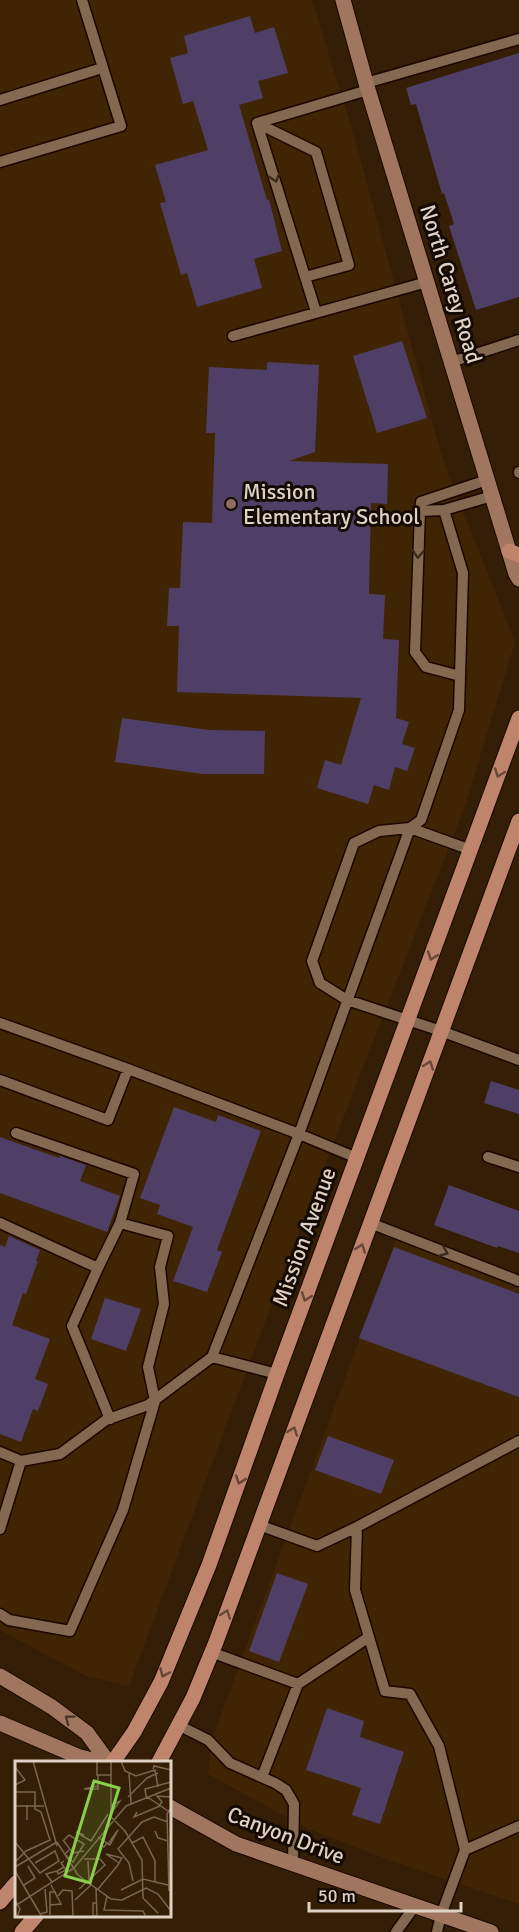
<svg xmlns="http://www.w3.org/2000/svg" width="519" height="1932" viewBox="0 0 519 1932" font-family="Signika,sans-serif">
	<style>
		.built { fill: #402505 }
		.building { fill: #4f3f66 }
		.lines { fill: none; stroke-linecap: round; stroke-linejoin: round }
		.lane-casing { stroke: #1a0700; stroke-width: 13 }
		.secondary-casing { stroke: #1a0700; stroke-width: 17 }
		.primary-casing { stroke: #1a0700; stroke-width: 17 }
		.lane { stroke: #836950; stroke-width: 10 }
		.secondary { stroke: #a0765e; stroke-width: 15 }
		.primary { stroke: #be846c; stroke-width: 15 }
		.oneway { stroke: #3b2b1e }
		.oneway2 { stroke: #694738 }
		.oneway3 { stroke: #4c3527 }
		.education-dot { fill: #8d6e63; stroke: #140a03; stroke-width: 2 }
		.labels { text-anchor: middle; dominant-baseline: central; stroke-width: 6; stroke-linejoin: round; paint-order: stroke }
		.street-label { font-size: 22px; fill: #dfd1c3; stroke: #140a03 }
		.poi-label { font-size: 22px; fill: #dfd1c3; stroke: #140a03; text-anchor: start }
		.inset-road { fill: none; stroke: #786651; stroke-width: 1.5 }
		.view { fill: #88cf4a; fill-opacity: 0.15; stroke: #88cf4a; stroke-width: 3 }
		.inset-edge { fill: none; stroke: #dfd1c3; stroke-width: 3 }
	</style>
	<rect width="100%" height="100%" fill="#341e05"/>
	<!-- built -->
	<path class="built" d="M0 0H312L352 129 443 460 515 642 465 806 293 1247 129 1686 86 1676 0 1630Z
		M400 1229 519 1274V1904L389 1860 306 1828 208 1774 212 1739Z"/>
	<!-- building -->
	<path class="building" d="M250 16 255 33 274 27 288 73 258 81 263 98 239 105 267 200 269 199 282 251 254 259 262 288 197 307 187 273 181 275 160 203 166 202 155 165 208 150 193 101 183 104 170 58 188 53 184 36Z
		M519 53V297L476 310 449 226 454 224 444 193 442 194 416 104 411 105 406 88Z
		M402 341 427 418 377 433 353 356Z
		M267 362 319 365 315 452 289 461 388 464 387 504 371 503 369 594 385 595 383 639 399 640 396 718 409 722 402 744 415 748 407 771 395 767 389 790 374 785 368 804 317 788 325 760 341 765 361 698 177 692 179 626H167L169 588H180L183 522 212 523 215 433H206L209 367 267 370Z
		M122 718 209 730 265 731 264 774H203L115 762Z
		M491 1081 519 1090V1114L484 1103Z
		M174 1107 216 1122 218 1115 261 1131 217 1250 222 1252 207 1292 173 1281 193 1227 157 1214 160 1205 140 1198Z
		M0 1137 59 1158 60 1156 86 1165 80 1181 120 1196 107 1232 0 1193Z
		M449 1185 519 1211V1253L498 1246 497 1248 434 1225Z
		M9 1236 40 1250 36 1261H38L26 1294 23 1293 12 1325 50 1339 35 1379 48 1384 38 1411 33 1409 21 1442 0 1434V1245L5 1247Z
		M394 1247 519 1294V1397L359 1338Z
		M105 1298 141 1309 126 1351 91 1339Z
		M328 1436 394 1460 381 1494 315 1470Z
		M277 1573 308 1584 279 1662 249 1651Z
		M327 1708 364 1721 360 1737 404 1752 380 1824 352 1815 361 1788 306 1770Z"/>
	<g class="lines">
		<defs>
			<path id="lane" d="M366 83 519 39
				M0 100 102 68
				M257 123 316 152 349 265 305 277
				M257 123 316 312
				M257 123 368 90
				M0 162 121 126 82 0
				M233 336 427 282
				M451 362 519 340
				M519 473V472
				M420 511 444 510
				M460 676 426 667 415 652 420 511 421 502 487 480
				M471 850 410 828 379 831 354 843 312 961 320 983 347 1000 441 1031 519 1060
				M0 1023 128 1069 299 1134 410 828 421 820 459 710 463 573 444 510 492 496
				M0 1080 108 1120 128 1069
				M16 1133 134 1174 120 1223
				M488 1157 519 1167
				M0 1223 98 1268 120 1223 168 1236 160 1267 164 1304 148 1367 155 1401 123 1510 70 1631 9 1620 0 1614
				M370 1223 519 1281
				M98 1268 72 1326 110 1419
				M277 1374 212 1357 299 1134 357 1158
				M0 1452 21 1461 60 1454 106 1420 148 1405 212 1357
				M259 1525 317 1546 357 1527 519 1441
				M357 1527 355 1590 385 1691 410 1694 439 1746 465 1850
				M0 1529 21 1461
				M211 1652 298 1684 262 1777
				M298 1684 369 1637
				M180 1726 208 1740 230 1763 275 1783 286 1790 294 1804 293 1864
				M396 1932 415 1906
				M437 1932 441 1915 465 1850 519 1826"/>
			<path id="secondary" d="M343 0 366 83 516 574 519 579
				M0 1676 52 1707 87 1733 108 1762
				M0 1723 77 1756 99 1762
				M170 1807 236 1844 491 1932"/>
			<path id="primary" d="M509 551 519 555
				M113 1762 134 1732 161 1682 209 1565 277 1374 519 718
				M159 1762 193 1698 216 1642 519 821
				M0 1902 16 1883
				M22 1932 36 1916"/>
		</defs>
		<!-- lane casing -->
		<use href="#lane" class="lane-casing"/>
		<!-- secondary casing -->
		<use href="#secondary" class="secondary-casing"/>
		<!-- primary casing -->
		<use href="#primary" class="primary-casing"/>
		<!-- lane -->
		<use href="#lane" class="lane"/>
		<!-- secondary -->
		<use href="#secondary" class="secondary"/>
		<!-- primary -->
		<use href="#primary" class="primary"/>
	</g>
	<!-- one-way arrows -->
	<defs><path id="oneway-chevron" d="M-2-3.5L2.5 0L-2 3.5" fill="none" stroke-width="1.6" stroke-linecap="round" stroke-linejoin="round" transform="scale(1.5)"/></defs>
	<g class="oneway">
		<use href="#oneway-chevron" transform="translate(275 178) rotate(73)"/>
		<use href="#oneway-chevron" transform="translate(418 554) rotate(92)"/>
		<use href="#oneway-chevron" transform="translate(444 1252) rotate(22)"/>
	</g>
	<g class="oneway2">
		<use href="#oneway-chevron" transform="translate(499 773) rotate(110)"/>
		<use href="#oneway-chevron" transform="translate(432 956) rotate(110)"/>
		<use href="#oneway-chevron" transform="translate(429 1065) rotate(-70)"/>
		<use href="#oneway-chevron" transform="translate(361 1248) rotate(-70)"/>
		<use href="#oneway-chevron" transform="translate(306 1297) rotate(110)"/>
		<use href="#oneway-chevron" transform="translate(293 1431) rotate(-70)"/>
		<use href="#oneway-chevron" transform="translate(240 1480) rotate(109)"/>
		<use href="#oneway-chevron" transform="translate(226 1614) rotate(-70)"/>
		<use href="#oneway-chevron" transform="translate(164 1673) rotate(114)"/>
	</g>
	<use class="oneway3" href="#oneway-chevron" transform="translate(69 1719) rotate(-143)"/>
	<!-- markers -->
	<circle class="education-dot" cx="231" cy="504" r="6"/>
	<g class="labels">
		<!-- street labels -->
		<g class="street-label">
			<text transform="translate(451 284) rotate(73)">North Carey Road</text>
			<text transform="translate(304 1237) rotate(-70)">Mission Avenue</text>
			<text transform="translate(286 1835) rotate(21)">Canyon Drive</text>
		</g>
		<!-- poi labels -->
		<g class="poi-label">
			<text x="243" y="491">Mission<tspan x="243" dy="25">Elementary School</tspan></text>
		</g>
	</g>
	<!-- overview -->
	<g transform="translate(15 1761)">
		<rect width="156" height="156" fill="#341e05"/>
		<path class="inset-road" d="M18 0 42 85M82 0V14H96M96 0V56L110 70 127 99 128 137M106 0 110 10 121 15 140 9 143 26M0 6 10 19 0 24M138 8 139 5 156 9M114 12 116 42M83 25V28H69L83 25V14M0 31H20V48L26 51 35 79 11 90 0 101M131 35 130 28 156 21M131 35 156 52M113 36 132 17 143 12M12 44V59V49M96 44 105 40 97 51M0 45H29M144 45 147 41 142 35 156 36M122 51 119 56 145 45M103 69 95 84 93 83ZM140 70 143 77 153 80M69 74 61 71 76 80 93 53M83 76 92 82 89 86 85 84M48 79 58 92 69 90M49 79 54 74 69 83 58 101 50 93 54 89M0 81 25 112 44 100 40 90 20 102M42 81 63 114 96 138 107 139 131 127 143 133 156 150M117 82 128 76 140 100V120M73 100 74 118M0 106 42 81M49 106 42 110 43 113 51 109 49 106 46 102 49 100M0 110 27 156M118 120 114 102 103 88 127 61 139 56 153 61M37 121 31 113 42 110M9 124 20 117 13 105M81 127 82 155M64 128 90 104 85 98H69M83 128 103 104 104 102 107 97 91 93 104 102M106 129 128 118 153 124M154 130 152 53 156 47M92 135 89 149 128 150 131 156M128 137 143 152M0 139 5 148 2 156M60 139 76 124M82 142H78V155H82M35 144 46 143 36 124M0 145 59 107 111 45 156 27M25 153 32 151 30 128M35 154V131H41M29 156 58 155 57 130 48 129 43 135"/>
		<path class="view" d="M79 20 104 27 75 122 50 115Z"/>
		<rect width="156" height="156" class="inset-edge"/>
	</g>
	<!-- scale -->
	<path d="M309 1902v9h152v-9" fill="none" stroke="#dfd1c3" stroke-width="3"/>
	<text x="318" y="1902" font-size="18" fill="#dfd1c3" stroke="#140a03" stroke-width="4.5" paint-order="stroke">50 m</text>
</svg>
